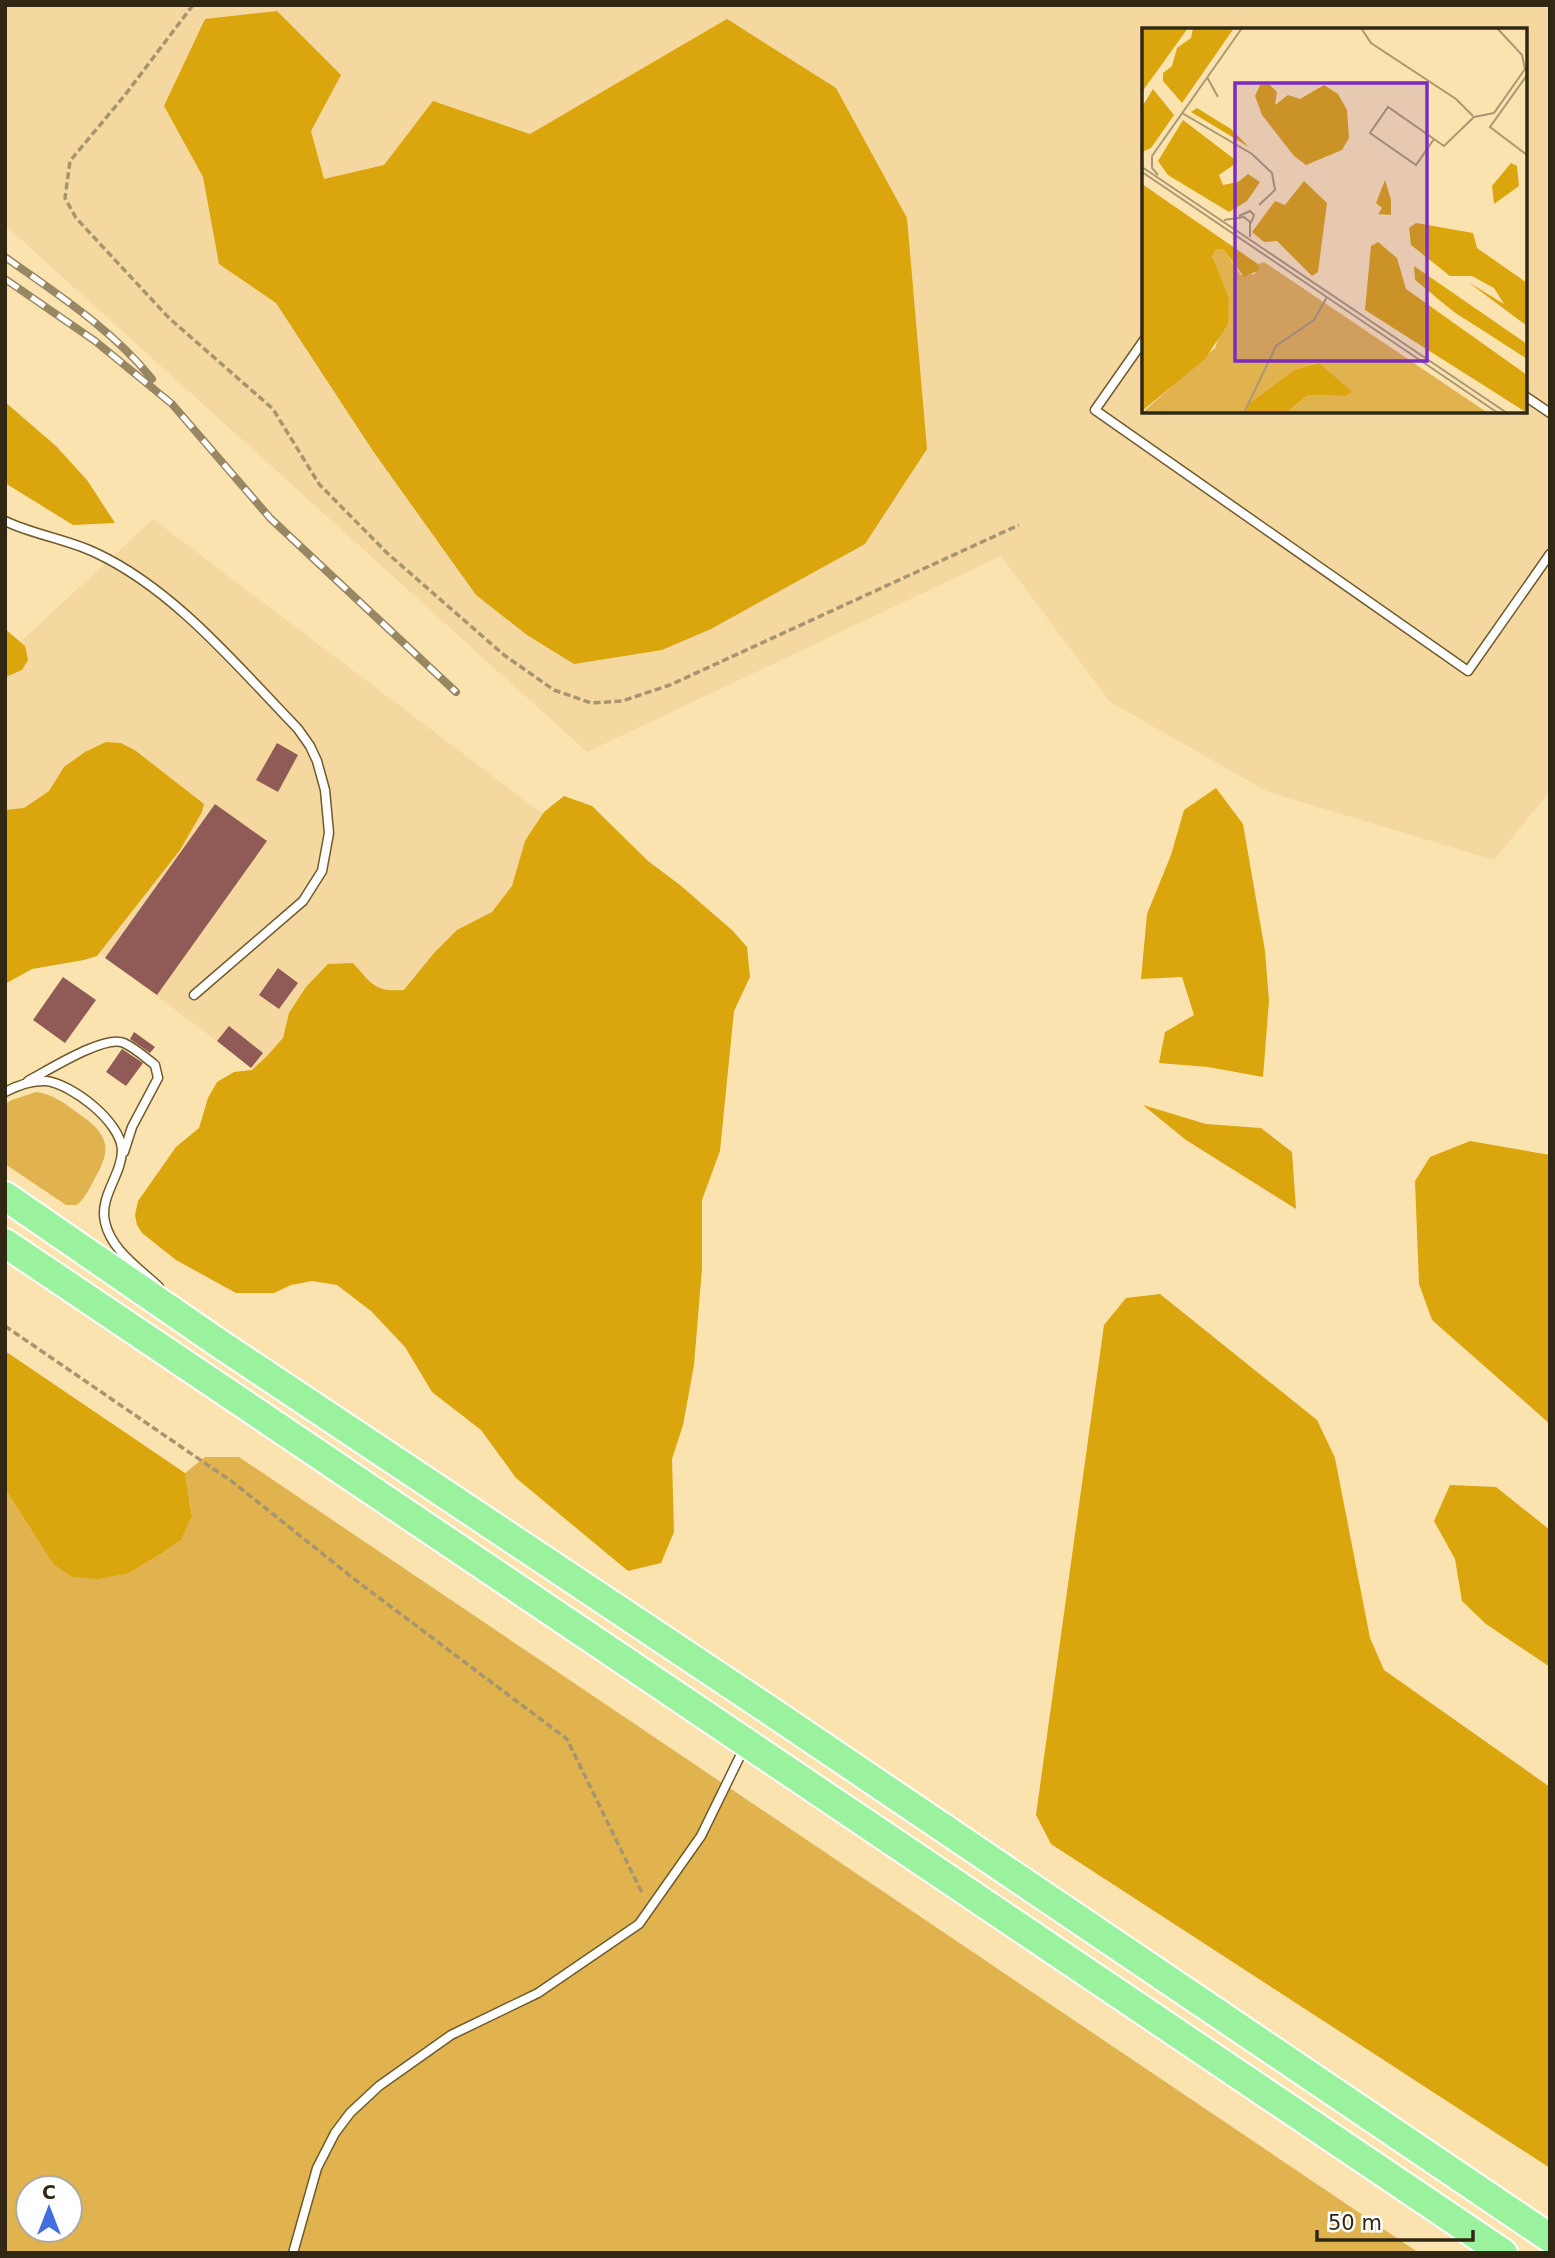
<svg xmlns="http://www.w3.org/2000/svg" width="1555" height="2258" viewBox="0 0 1555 2258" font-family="'DejaVu Sans',sans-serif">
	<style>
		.built { fill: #f4d89f; fill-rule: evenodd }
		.green { fill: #e0b34e; fill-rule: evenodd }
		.forest { fill: #daa50d }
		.building { fill: #905b57 }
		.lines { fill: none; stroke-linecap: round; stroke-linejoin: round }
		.service-casing { stroke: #705b2c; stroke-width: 11 }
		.trunk-casing { stroke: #fff; stroke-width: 32 }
		.path { stroke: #a7956f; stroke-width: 3.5; stroke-dasharray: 7 3.5; stroke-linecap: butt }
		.service { stroke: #fff; stroke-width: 8 }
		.trunk { stroke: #9bf29e; stroke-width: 28 }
		.rail-casing { stroke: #988763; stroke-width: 8 }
		.rail { stroke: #fff; stroke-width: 5; stroke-dasharray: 16; stroke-linecap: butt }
		.inset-road { fill: none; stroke: #aa9872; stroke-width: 2 }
		.view { fill: #7b2cbf; fill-opacity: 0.15; stroke: #7b2cbf; stroke-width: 3.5 }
		.inset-edge { fill: none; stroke: #312814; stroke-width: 3.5 }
	</style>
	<rect width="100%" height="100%" fill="#fbe3b0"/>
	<!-- built -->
	<path class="built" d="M5 5H1550V791L1494 860 1268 792 1110 702 1001 556 587 752 5 225ZM1144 30H1525V411H1144Z
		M153 519 564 830 317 1117 5 881V656Z"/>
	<!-- green -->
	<path class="green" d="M36 1092C52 1094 63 1102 75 1111 105 1132 115 1144 95 1178 90 1188 85 1198 77 1205H66L5 1164V1104L12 1100Z
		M205 1457H239L1419 2253H5V1489L53 1564 129 1573 161 1554 181 1540 192 1515 185 1473ZM28 2188H70V2230H28Z"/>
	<!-- forest -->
	<path class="forest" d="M277 11 341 75 311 131 324 179 384 165 433 101 530 134 727 19 836 88 907 218 927 449 865 544 711 629 662 650 574 664 527 635 476 595 373 451 276 303 219 264 203 177 164 106 205 19Z
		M5 402 56 446 87 480 115 523 73 525 5 483Z
		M5 629 25 646 28 660 22 670 6 677Z
		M106 742 121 743 136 751 204 804 202 812 180 850 97 956 84 960 32 969 5 984V810L24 808 49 791 64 767 85 752Z
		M1216 788 1243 824 1265 951 1269 1001 1263 1077 1208 1067 1159 1063 1165 1032 1194 1015 1182 977 1141 979 1147 914 1171 855 1184 810Z
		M564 796 592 806 648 861 680 885 733 931 747 947 750 977 734 1011 720 1151 702 1200V1268L694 1365 683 1425 672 1459 674 1532 661 1563 628 1571 516 1478 481 1430 432 1392 405 1347 371 1311 337 1285 312 1281 291 1285 274 1293H236L176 1260 142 1233 137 1225 135 1215 138 1201 176 1147 199 1128 208 1098 217 1082 234 1072 252 1070 268 1055 283 1038 289 1013 306 987 328 964 353 963C372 984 374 992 404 990L434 953 457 930 492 912 512 886 525 841 544 812Z
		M1143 1105 1206 1124 1261 1128 1292 1152 1296 1209 1186 1140Z
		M1470 1141 1550 1155V1424L1432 1320 1419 1284 1415 1181 1430 1157Z
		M1160 1294 1317 1420 1335 1458 1370 1638 1384 1670 1550 1787V2168L1051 1844 1036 1815 1104 1325 1126 1298Z
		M5 1351 185 1473 192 1516 181 1540 161 1554 129 1573 98 1579 73 1577 53 1564 5 1489Z
		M1450 1485 1496 1487 1550 1530V1667L1486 1624 1462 1601 1455 1559 1434 1521Z"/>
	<!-- building -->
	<path class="building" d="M277 743 298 755 278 792 256 780Z
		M215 804 267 841 157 995 105 958Z
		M278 968 298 983 279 1009 259 995Z
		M63 977 96 1000 65 1043 33 1020Z
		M229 1026 263 1053 251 1068 217 1041Z
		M134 1032 155 1047 150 1053 130 1039Z
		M122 1049 143 1063 126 1086 106 1072Z"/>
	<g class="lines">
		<defs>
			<path id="service" d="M1144 340 1095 410 1468 671 1550 554
				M1525 396 1550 413
				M5 521C34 535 67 539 96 553 175 590 238 667 298 729L310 746 317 761 325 790 329 833 322 871 303 901 194 995
				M28 1081C47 1071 105 1034 124 1043 135 1048 146 1058 155 1065L158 1078 132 1127 124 1152
				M5 1092C18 1085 31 1080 46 1081 72 1084 121 1122 122 1150 122 1175 99 1196 105 1222 111 1250 139 1268 159 1287
				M293 2253 317 2168 335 2133 350 2113 379 2086 451 2035 538 1993 639 1924 701 1836 745 1746"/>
			<path id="trunk" d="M5 1196 220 1344 766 1708 1550 2238
				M5 1243 1503 2253"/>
		</defs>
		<!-- service casing -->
		<use href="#service" class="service-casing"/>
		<!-- trunk casing -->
		<use href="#trunk" class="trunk-casing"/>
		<!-- path -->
		<path class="path" d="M193 5 125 95 70 161 65 198 76 218 169 318 273 409 319 484 387 553 504 655 554 690 591 703 622 701 670 685 1019 525
			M5 1326 234 1483 358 1582 567 1739 643 1895"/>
		<!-- service -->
		<use href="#service" class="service"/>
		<!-- trunk -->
		<use href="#trunk" class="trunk"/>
		<defs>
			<path id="rail" d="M5 257C57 294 112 329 152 379
				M5 279 95 341 172 404 270 518 456 692"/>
		</defs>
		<!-- rail casing -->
		<use href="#rail" class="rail-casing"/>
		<!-- rail -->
		<use href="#rail" class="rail"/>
	</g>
	<!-- overview -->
	<g transform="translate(1142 28)">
		<rect width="385" height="385" fill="#fbe3b0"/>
		<path d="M74 221H81L99 247 113 246 116 236 122 234 346 385H144L166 367 203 368 176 335 154 341 104 385H0L73 320 87 279 70 227Z" fill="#e0b34e"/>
		<path d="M0 0H46L0 64ZM51 0H92L40 75 21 53V45L30 38 35 20 49 10ZM127 56 135 64 133 77 146 67 158 71 182 57 196 66 205 82 207 110 200 122 164 137 152 128 120 87 113 68 118 57ZM11 61 32 87 9 120 0 124V79ZM55 80 89 101 107 119 49 84ZM41 92 96 134 77 147 81 157 96 154 106 146 118 154 105 173 87 184 26 147 16 133ZM369 135 375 138 377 158 352 176 350 158ZM243 152 249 172V187L236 186 240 180 234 175ZM162 153 185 175 176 244 170 248 135 213 122 214 110 204 133 173 143 177ZM0 156 116 236 117 242 102 249 81 221H74L70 228 87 271 86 296 63 331 0 383ZM274 195 331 205 335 220 385 255V298L326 254 362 276 352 260 330 248H308L269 217 267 200ZM236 214 255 230 264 261 385 347V385L223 282 229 218ZM272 238 385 316V331L312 284 273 252ZM177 335 210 364 203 368 166 367 144 385H104L108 375 154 341Z" fill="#daa50d"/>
		<path class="inset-road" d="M219 0 229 15 314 71 331 88M385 47 348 99 385 127M65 49 76 69M40 85 110 126 130 145 133 162 117 177M292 111 274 137 228 105 246 79 292 111 302 118 332 89 352 85 383 41 380 27 355 0M10 128 100 0M10 128V140L16 147M0 139 365 385M0 144 356 385M97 188 108 183 112 187 109 195M82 192 102 189 108 194V209M102 385 134 318 172 292 185 269"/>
		<path class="view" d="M93 55H285V333H93Z"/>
		<rect width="385" height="385" class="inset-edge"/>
	</g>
	<!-- border -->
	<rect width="1555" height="2258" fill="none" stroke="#312814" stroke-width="14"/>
	<!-- north arrow -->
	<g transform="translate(49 2209)"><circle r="33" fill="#ffffff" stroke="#ada9a1" stroke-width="2"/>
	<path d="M0-5L12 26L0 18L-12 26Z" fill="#416fe0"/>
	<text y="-10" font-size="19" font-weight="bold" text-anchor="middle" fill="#312814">С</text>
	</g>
	<!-- scale -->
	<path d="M1317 2230v10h156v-10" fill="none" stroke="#312814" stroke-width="3.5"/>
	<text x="1328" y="2230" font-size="21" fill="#312814" stroke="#ffffff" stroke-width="5" paint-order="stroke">50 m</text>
</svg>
